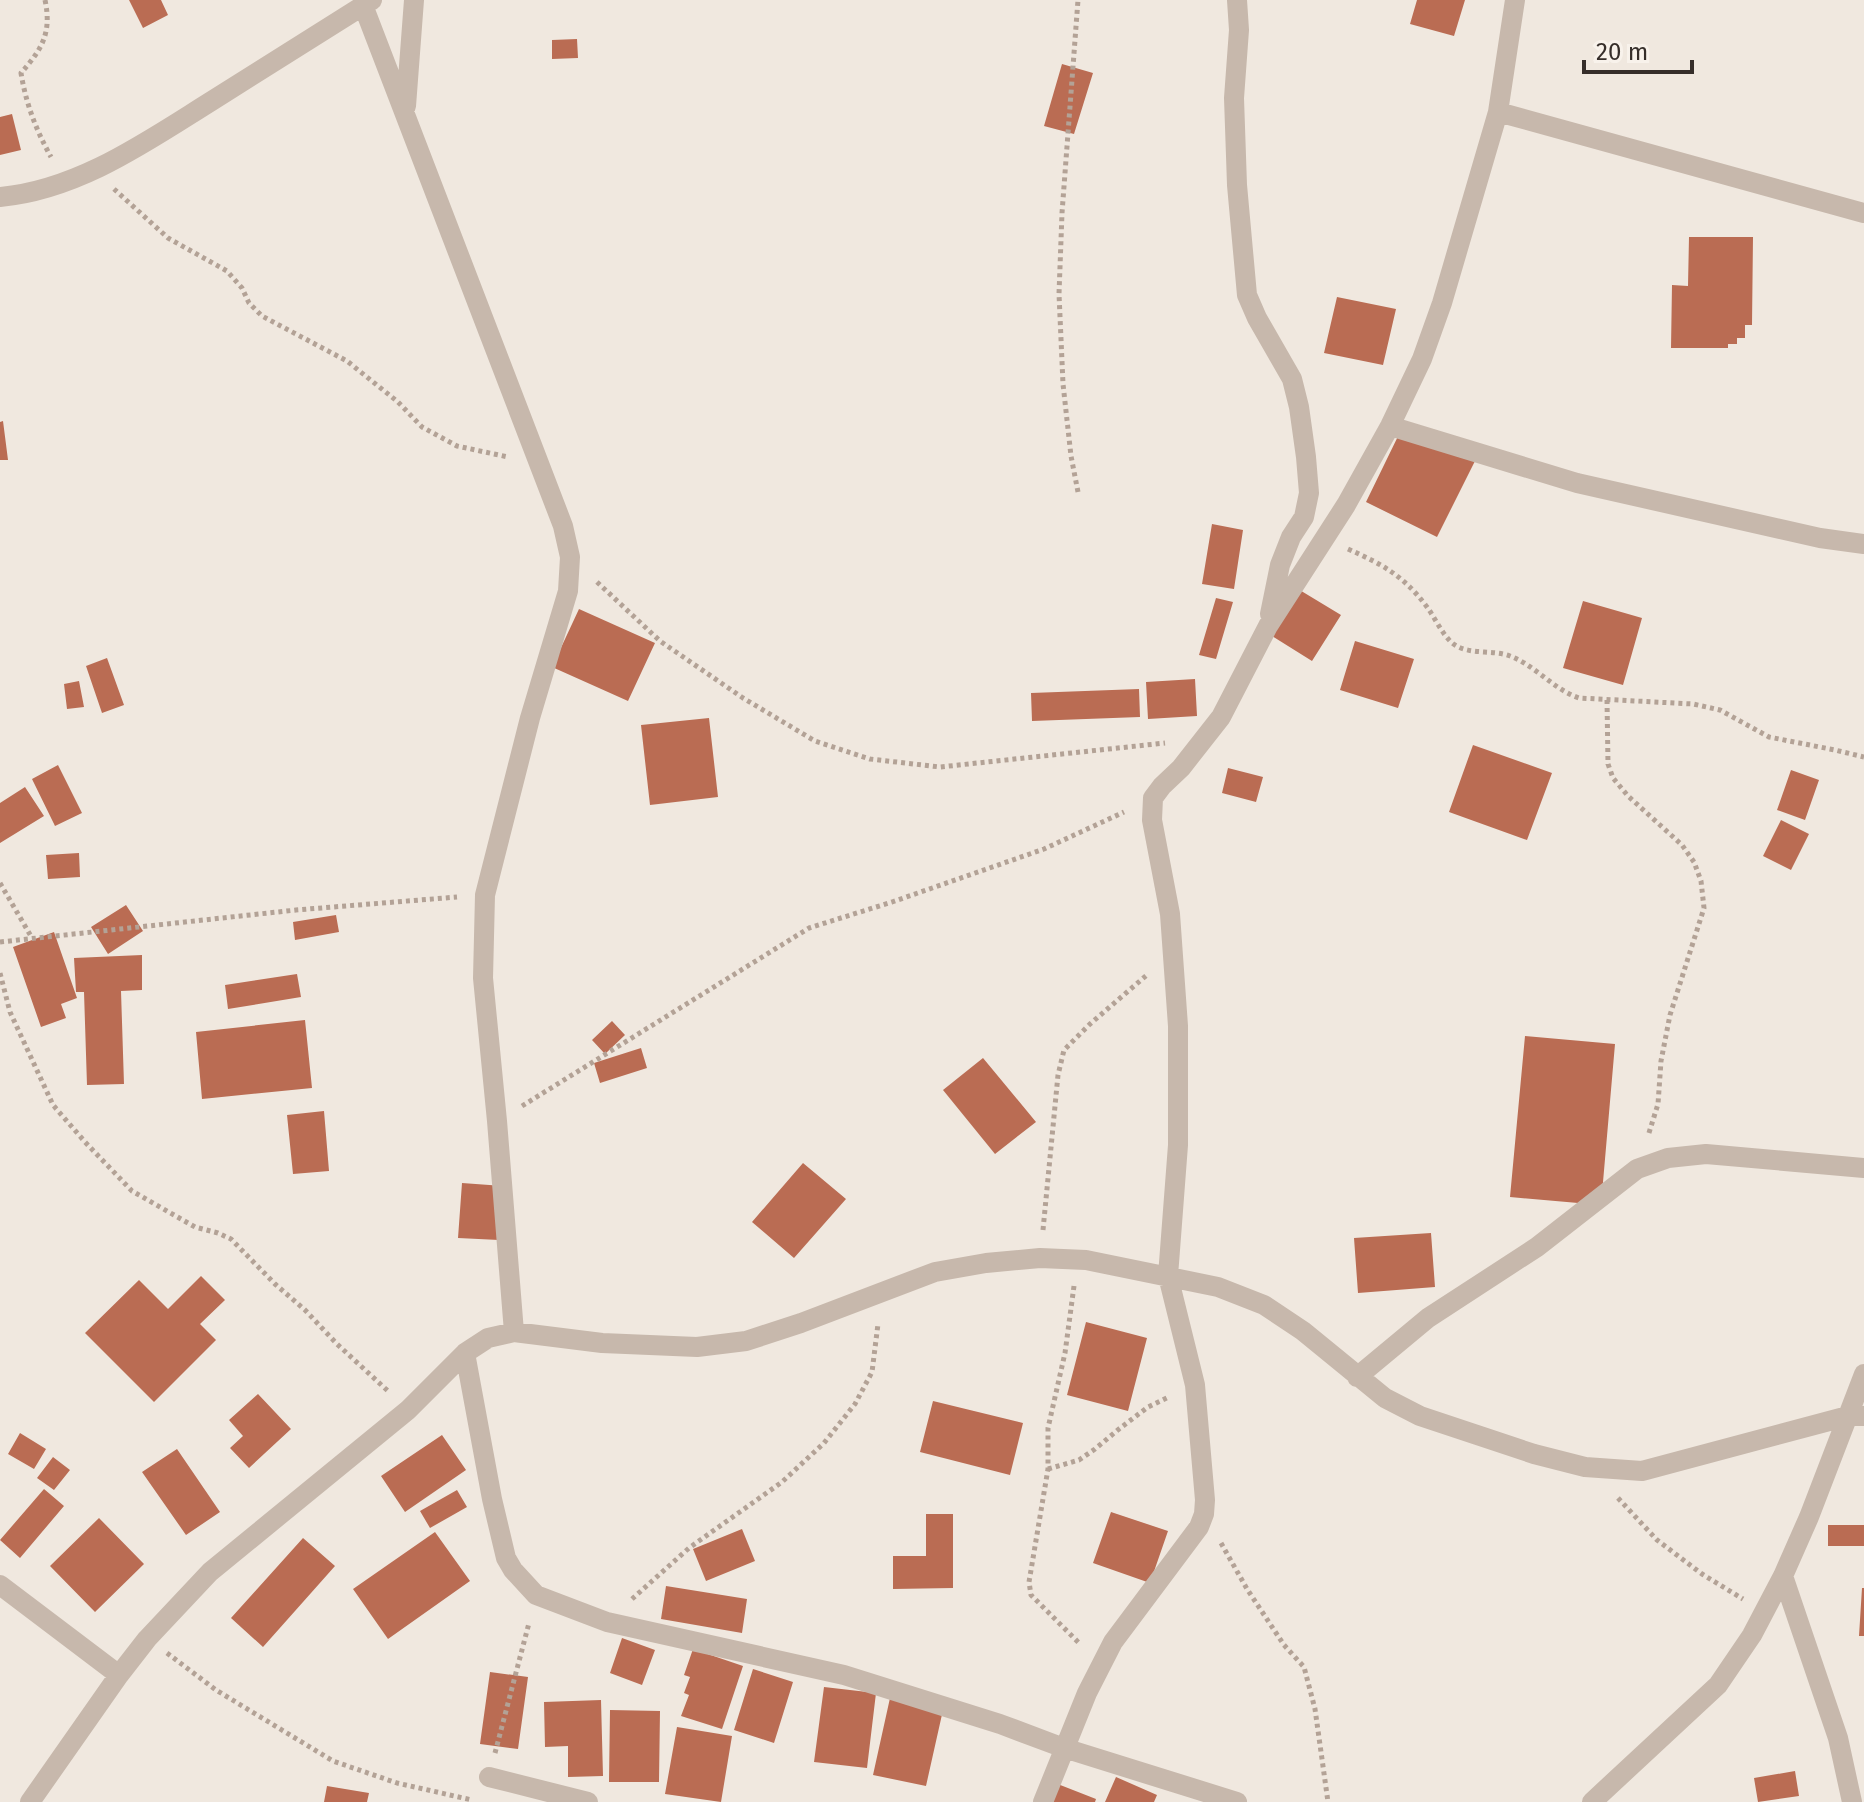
<svg xmlns="http://www.w3.org/2000/svg" width="1864" height="1802" viewBox="0 0 1864 1802" font-family="'Fira Sans',sans-serif">
	<style>
		.building { fill: #ba6c53 }
		.lines { fill: none; stroke-linecap: round; stroke-linejoin: round }
		.path { stroke: #b3a296; stroke-width: 5; stroke-dasharray: 4 4; stroke-linecap: butt }
		.minor { stroke: #c7b8ac; stroke-width: 20 }
	</style>
	<rect width="100%" height="100%" fill="#f0e8df"/>
	<!-- building -->
	<path class="building" d="M129 0H161L168 15 143 28Z
		M1417 0H1465L1454 36 1410 24Z
		M577 39 578 58 552 59V40Z
		M1062 64 1093 73 1074 134 1044 126Z
		M12 114 21 150 0 155V117Z
		M1689 237H1753L1752 325H1745V338H1737V344H1728V348H1671L1672 285 1688 286Z
		M1337 297 1396 309 1383 365 1324 353Z
		M3 421 8 460H0V422Z
		M1403 426 1475 461 1437 537 1366 502Z
		M1212 524 1243 530 1234 589 1202 584Z
		M1298 589 1341 615 1312 661 1269 634Z
		M1216 598 1233 602 1216 659 1199 655Z
		M1583 601 1642 618 1623 685 1563 668Z
		M579 609 655 643 628 701 552 667Z
		M1355 641 1414 659 1398 708 1340 690Z
		M107 658 124 705 102 713 86 666Z
		M1195 679 1197 716 1148 719 1146 682Z
		M79 681 84 707 67 709 64 684Z
		M1139 689 1140 717 1032 721 1031 693Z
		M709 718 718 797 650 805 641 725Z
		M1473 745 1552 773 1527 840 1449 812Z
		M58 765 82 813 55 826 32 779Z
		M1228 768 1263 777 1256 802 1222 793Z
		M1791 770 1819 780 1805 820 1777 810Z
		M25 787 44 816 0 843V803Z
		M1781 820 1809 834 1791 870 1763 856Z
		M79 853 80 877 48 879 46 855Z
		M126 905 143 931 108 954 91 927Z
		M336 915 339 932 295 940 293 922Z
		M54 932 77 998 61 1004 66 1018 41 1027 13 947Z
		M142 955V990L121 991 124 1084 87 1085 84 992H76L74 958Z
		M297 974 301 997 228 1009 225 985Z
		M305 1020 312 1088 202 1099 196 1032Z
		M612 1021 625 1035 605 1054 592 1040Z
		M1525 1036 1615 1044 1601 1205 1510 1197Z
		M641 1048 647 1068 600 1083 594 1063Z
		M983 1058 1036 1122 995 1154 943 1090Z
		M324 1111 329 1171 293 1174 287 1115Z
		M803 1163 846 1199 794 1258 752 1222Z
		M462 1183 503 1186 499 1240 458 1238Z
		M1431 1233 1435 1287 1358 1293 1354 1238Z
		M201 1276 225 1300 200 1324 216 1340 154 1402 85 1333 139 1280 168 1309Z
		M1086 1322 1147 1338 1128 1411 1067 1395Z
		M258 1394 291 1429 249 1468 230 1448 243 1436 229 1420Z
		M933 1401 1023 1423 1010 1475 920 1452Z
		M20 1433 46 1449 34 1469 8 1454Z
		M442 1435 466 1470 405 1512 381 1476Z
		M177 1449 220 1512 186 1535 142 1472Z
		M53 1457 70 1470 54 1490 37 1478Z
		M44 1489 64 1506 20 1558 0 1540Z
		M457 1490 467 1507 430 1528 420 1511Z
		M1111 1512 1168 1531 1150 1583 1093 1563Z
		M926 1514H953V1588L893 1589V1556H926Z
		M99 1518 144 1564 95 1612 50 1566Z
		M1828 1525H1864V1546H1828Z
		M742 1529 755 1561 706 1581 693 1549Z
		M435 1532 470 1581 388 1639 353 1589Z
		M303 1538 335 1566 263 1647 231 1618Z
		M666 1586 747 1599 742 1633 661 1619Z
		M1862 1588H1864V1636H1859Z
		M622 1638 655 1650 642 1685 610 1673Z
		M693 1649 743 1666 722 1729 681 1716 689 1695 684 1693 690 1677 684 1675Z
		M753 1669 793 1682 774 1743 734 1730Z
		M490 1672 528 1677 518 1749 480 1744Z
		M824 1687 876 1693 867 1768 814 1762Z
		M890 1698 943 1710 926 1786 873 1775Z
		M601 1700 603 1776 568 1777V1746L545 1747 544 1702Z
		M610 1710 660 1711 659 1782H609Z
		M677 1727 732 1736 721 1802 665 1794Z
		M1795 1771 1799 1796 1758 1802 1754 1778Z
		M1116 1777 1157 1795 1154 1802H1105Z
		M1050 1781 1096 1799 1095 1802H1042Z
		M327 1786 369 1793 367 1802H324Z"/>
	<g class="lines">
		<!-- path -->
		<path class="path" d="M45 0C52 33 42 49 21 73 26 104 36 130 51 157
			M114 189 168 238 227 271 242 288 249 303 262 316 347 361 398 402 422 427 457 446 508 457
			M1078 492 1071 456 1063 384 1059 294 1062 213 1078 0
			M1348 549C1382 564 1404 576 1427 607 1435 618 1441 632 1451 642 1466 656 1492 649 1510 656 1536 666 1553 689 1579 698L1693 704 1720 710 1769 737 1835 750 1864 757
			M597 582 660 641 743 698 815 741 870 759 940 767 1165 743
			M1607 700 1608 764 1613 778 1628 796 1682 845 1694 862 1701 881 1704 908 1670 1015 1661 1061 1658 1104 1648 1136
			M0 883 32 938
			M0 942 296 910 457 897
			M0 973 10 1012 53 1105 85 1142 132 1191 195 1227 218 1233 231 1239 275 1284 305 1310 337 1344 389 1392
			M522 1106 809 928 892 902 1044 849 1124 812
			M1043 1230 1058 1075 1064 1050 1090 1024 1148 974
			M1074 1286 1065 1353 1048 1428V1469L1029 1582 1031 1595 1080 1644
			M1048 1469 1079 1460 1095 1449 1119 1429 1148 1407 1169 1397
			M1618 1498 1657 1540 1702 1574 1743 1599
			M1221 1543 1247 1589 1284 1645 1304 1667 1315 1709 1328 1802
			M632 1599 689 1548 782 1482 824 1443 855 1404 872 1372 878 1324
			M167 1653 216 1690 333 1761 397 1783 472 1800
			M495 1753 529 1623"/>
		<!-- minor -->
		<path class="minor" d="M1237 0 1239 30 1234 98 1237 185 1247 295 1257 318 1292 379 1299 407 1306 457 1309 493 1304 517 1291 537 1280 565 1270 614
			M363 5 563 526 570 557 568 591 530 718 485 895 483 978 497 1121 514 1332
			M406 106 414 0
			M1498 112 1864 213
			M0 197C78 190 146 142 210 102 264 68 318 34 372 0
			M1390 426 1577 483 1820 538 1864 544
			M465 1353 492 1499 506 1558 513 1570 536 1595 607 1622 844 1675 1000 1724 1064 1748 1237 1802
			M1357 1377 1428 1318 1537 1247 1637 1169 1668 1158 1706 1154 1864 1168
			M1783 1576 1838 1738 1852 1802
			M0 1585 119 1675
			M489 1777 588 1802
			M30 1802 119 1675 147 1639 210 1572 408 1410 465 1353 488 1338 514 1332 602 1343 697 1347 746 1341 801 1323 935 1272 986 1263 1040 1258 1086 1260 1218 1287 1264 1305 1303 1331 1385 1398 1420 1416 1534 1454 1585 1467 1642 1471 1848 1416H1864
			M1043 1802 1087 1693 1113 1642 1199 1527 1204 1514 1205 1500 1195 1385 1168 1276 1178 1145V1026L1170 914 1152 820 1153 798 1162 786 1181 768 1221 717 1268 626 1346 505 1390 426 1422 359 1442 303 1498 112 1515 0
			M1592 1802 1718 1685 1752 1635 1783 1576 1809 1517 1864 1374"/>
	</g>
	<!-- scale -->
	<path d="M1584 60v12h108v-12" fill="none" stroke="#362e2a" stroke-width="4"/>
	<text x="1596" y="60" font-size="24" fill="#362e2a" stroke="#f8f2eb" stroke-width="6" paint-order="stroke">20 m</text>
</svg>
